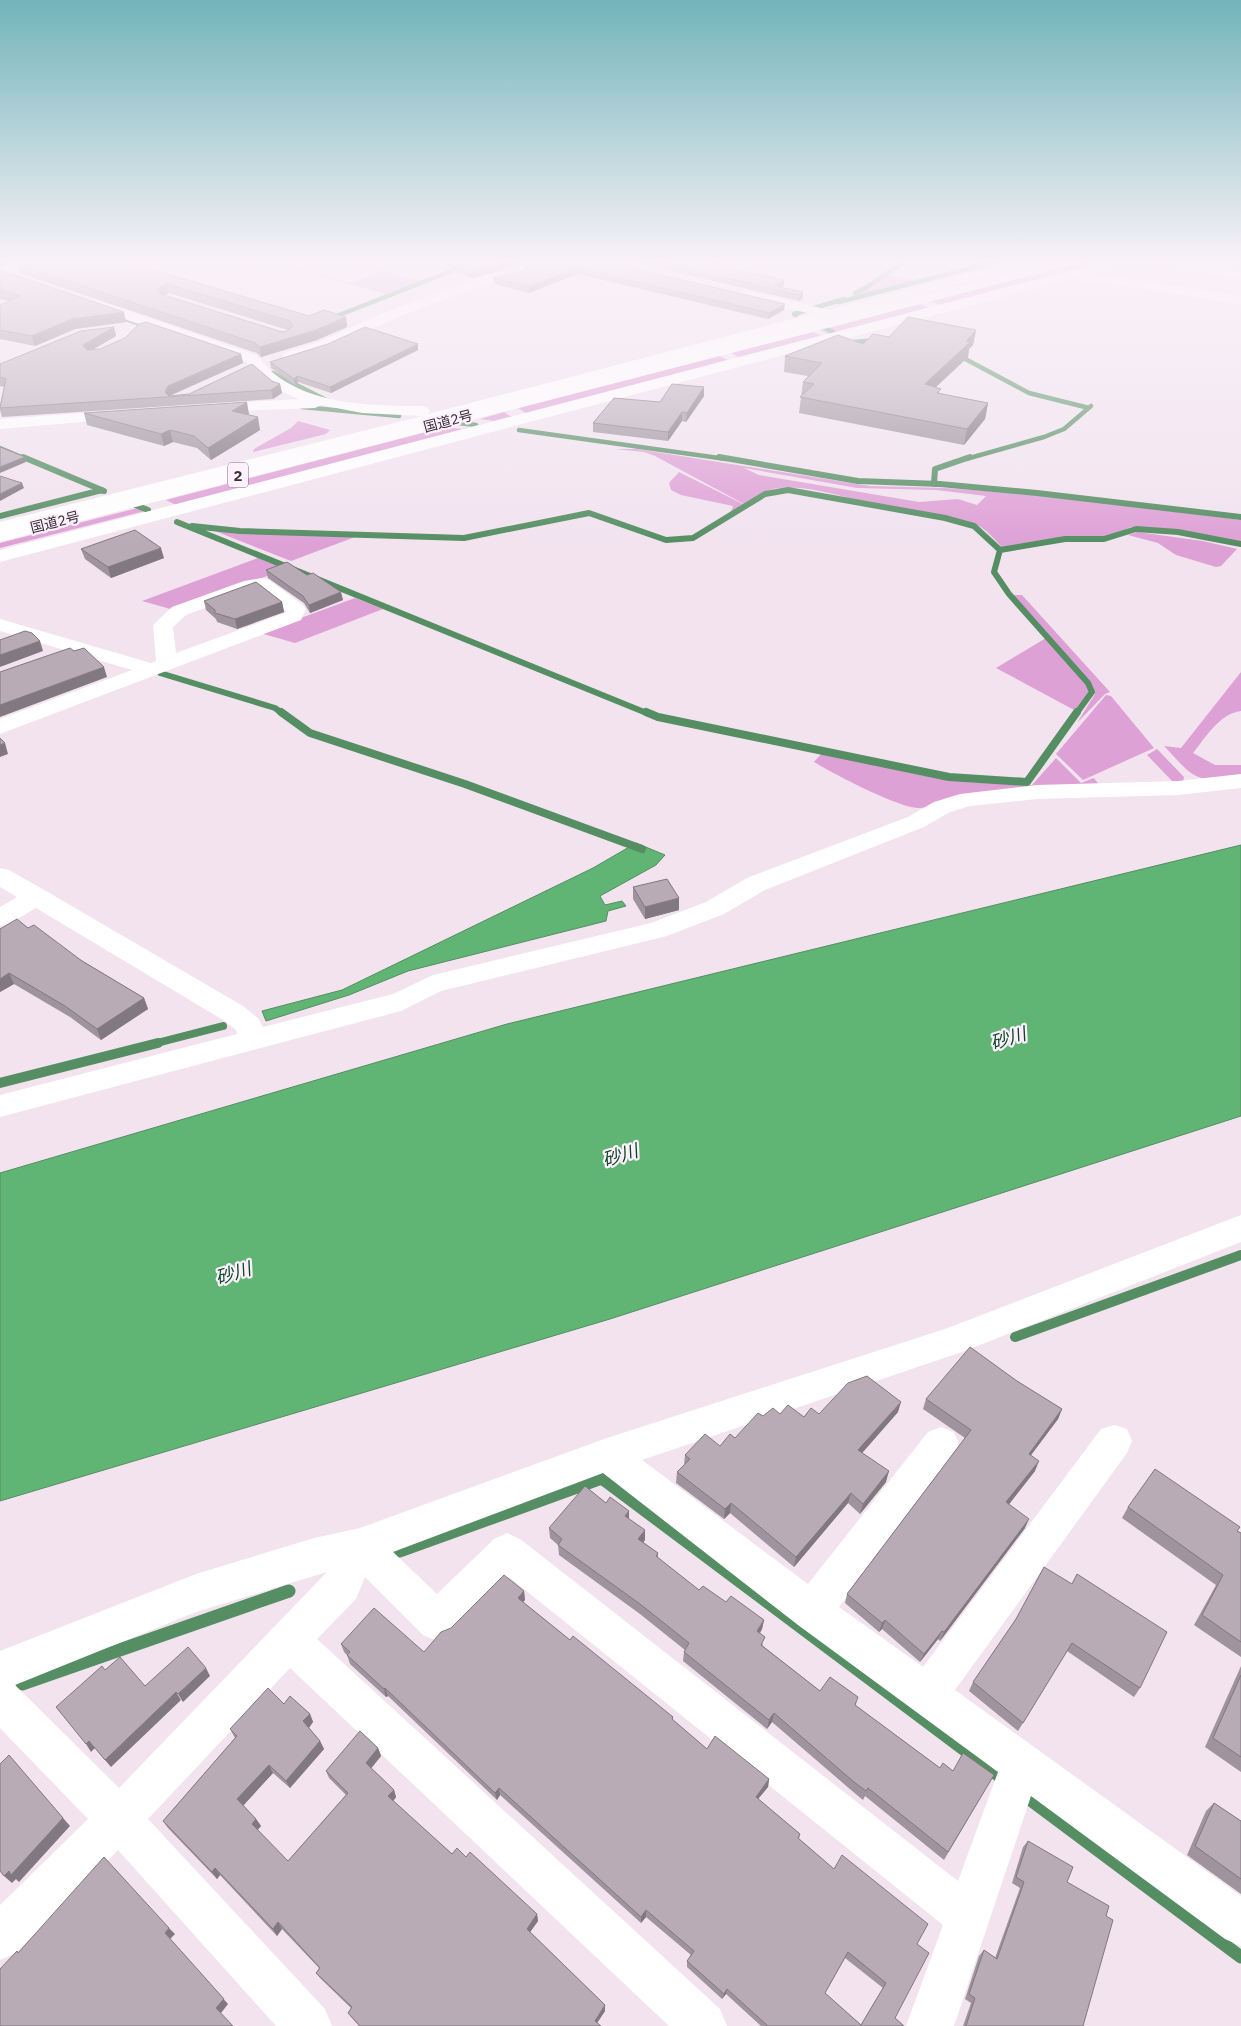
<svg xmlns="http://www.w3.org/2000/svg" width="1241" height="2026" viewBox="0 0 1241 2026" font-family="'IBM Plex Sans','Noto Sans JP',sans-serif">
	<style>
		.green { fill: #dea1d6; fill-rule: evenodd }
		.water { fill: #60b575; stroke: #548e62 }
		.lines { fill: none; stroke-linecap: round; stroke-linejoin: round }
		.stream-far4 { stroke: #548e62; stroke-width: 4.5 }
		.stream-far3 { stroke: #548e62; stroke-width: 6 }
		.stream-far2 { stroke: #548e62; stroke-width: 8 }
		.stream-far1 { stroke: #548e62; stroke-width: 10 }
		.stream { stroke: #548e62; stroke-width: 13 }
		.minor { fill: #fff; fill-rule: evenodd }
		.highway { fill: #fff; fill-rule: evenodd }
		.wall { fill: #9f939d; fill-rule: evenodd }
		.shaded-wall { fill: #82787f }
		.building { fill: #b9abb6; stroke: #82787f; fill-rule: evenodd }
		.labels { text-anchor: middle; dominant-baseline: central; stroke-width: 4.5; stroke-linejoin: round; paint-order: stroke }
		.far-street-label { font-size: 14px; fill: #373236; stroke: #fff0fd }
		.shield { fill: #fff0fd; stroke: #736b72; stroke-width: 1 }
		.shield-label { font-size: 15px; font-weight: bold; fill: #373236 }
		.water-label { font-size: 18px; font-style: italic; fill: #074920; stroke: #fff0fd }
	</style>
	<rect width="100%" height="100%" fill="#f2e3ef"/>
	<!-- green -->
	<path class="green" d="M266 261H278L276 263 351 283 380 272 342 261 420 281 386 294Z
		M1045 261 1104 263 940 305 916 295Z
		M888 275 917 280 849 297 870 288Z
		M905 298 930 308 830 335 804 323Z
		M813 332 824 337 742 359 731 353Z
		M719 356 728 360 529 415 518 408Z
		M504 412 513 418 180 507 166 500 445 427 462 429 494 421 480 419Z
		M298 421 330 430 326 434 253 452 254 449 291 428Z
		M614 449H637L870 486 945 488 1034 494 1241 520V543L1177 530 1145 527H1131L1106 537 1055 538 1002 547C995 540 986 529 977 525 946 512 912 513 880 506 847 499 813 485 779 488 766 489 755 497 744 504L655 456 644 452ZM744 468 857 488 936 490 986 496 977 505 958 499 919 502 759 475Z
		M679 472 743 504 731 512 733 506 681 495 671 490 669 483Z
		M138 508 145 511 0 548V543Z
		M218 530 227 532 355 537 291 561 215 531Z
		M1138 532 1203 541 1237 549 1221 566 1216 567 1176 555 1158 543 1128 535Z
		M258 558 286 569 174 610 142 601Z
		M1013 595H1022L1110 692 1105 694 1077 723 1095 694 1091 683Z
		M355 598 383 609 295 643 260 633Z
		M1046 638 1086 683 1090 693 1076 711 996 668Z
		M1241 672V711C1219 714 1206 737 1193 753L1215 765H1241V776C1193 782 1197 781 1164 746L1181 748Z
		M1106 695 1111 696 1154 748 1083 780 1056 754Z
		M1157 749 1184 777 1183 783H1174L1147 755Z
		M822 753 920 775 969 782 1032 785 1056 758 1081 783 1094 778 1100 786 942 803C935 804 927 808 920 808 900 809 832 773 814 762Z"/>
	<!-- water -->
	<path class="water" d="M636 843 665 855 656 865 600 896 605 905 622 901 626 906 608 911 606 921 408 971 349 995 266 1021 262 1011 342 990 593 868Z
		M1241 845V1116L610 1319 0 1501V1173L507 1024Z"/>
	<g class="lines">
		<!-- stream-far4 -->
		<path class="stream-far4" d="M855 293C874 285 888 271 906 261
			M839 302 998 261
			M114 315 149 327
			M796 315 794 314 844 299
			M329 319 477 261
			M815 323 833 332
			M854 342 877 340
			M956 354 1029 393 1089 408
			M273 373 332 403
			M302 407 399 416
			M450 422 476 425
			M519 430 726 459
			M0 448 26 459
			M966 459 1044 437 1064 429 1091 406"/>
		<!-- stream-far3 -->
		<path class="stream-far3" d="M23 457 104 491
			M719 457 858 481 940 484 1037 493 1241 517
			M934 484 935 469 970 457
			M128 502 148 510
			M0 516 102 490
			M177 522 649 714
			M192 526 240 531 464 538 589 513 666 540 693 538 765 494 788 490 945 518 974 526 1000 550
			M160 673 275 708 283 714
			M1076 714 1092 692 1088 683 1009 594 994 572 1000 550 1065 539H1104L1136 529 1178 532 1241 544"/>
		<!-- stream-far2 -->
		<path class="stream-far2" d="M281 712 310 733 465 784 642 849
			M646 712 658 717 949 777 1027 782 1077 712
			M153 1044 223 1026"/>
		<!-- stream-far1 -->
		<path class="stream-far1" d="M0 1083 158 1043
			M1015 1337 1241 1255"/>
		<!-- stream -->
		<path class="stream" d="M400 1551 602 1478 1006 1781
			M22 1684 289 1591
			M1020 1792 1241 1957"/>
		<!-- minor -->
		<path class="minor" d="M25 261H46L0 277V269Z
			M525 261H540L522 275 492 282 403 315 328 348 289 360 282 356 284 353 318 342 393 309 483 276 512 269Z
			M1016 261H1038L1037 264 501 405 0 532V522L422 416 362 413 321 405 315 408 205 412 203 409 211 404 300 399C273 390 266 380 246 361L84 305 82 302 84 299H94L256 355C262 360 266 367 272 372 310 405 374 406 422 406L428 408 430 411 428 414 812 314 743 298 741 295 743 292 748 291 829 310Z
			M1107 261H1129L1128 264 1085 275 1125 278 1241 296V304L1125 286 1084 283 1079 282V277L0 562V550Z
			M1150 261H1182L1241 271V279L1156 265Z
			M123 410 131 415 129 418 0 429V419Z
			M262 578 269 580 303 605 306 609 301 620 0 734V719L132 670 0 631V619L151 663 156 661 153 625 172 607 244 581ZM254 590H258L286 611 285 613 176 653 173 627 186 615Z
			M1241 774V788L1178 795 1037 799 970 806 950 812 924 827 765 890 724 914 667 936 441 991 401 1011 0 1117V1095L237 1034 236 1030 223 1020 36 908 9 924 0 926V907L17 897 0 887V868L9 870 46 891 243 1006 258 1018 263 1027 393 994 433 975 651 923 706 902 747 878 908 817 934 802 960 794 1037 785 1178 781Z
			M1241 1215V1242L962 1352 642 1460 808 1584 928 1432 941 1427 954 1432 959 1444 954 1456 839 1607 923 1667 1101 1429 1114 1425 1127 1429 1132 1441 1127 1453 955 1690 1241 1896V1946L1225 1939 1031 1796 954 2026H906L943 1925 509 1577 451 1635 437 1641 423 1635 365 1577 356 1599 317 1639 720 2009 727 2026H669L290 1668 148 1819 325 2009 332 2026H276L118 1850 16 1953 0 1960V1905L88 1819 0 1728V1651L196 1574 314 1538 360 1528 607 1438 945 1329ZM603 1473 798 1625 998 1772 958 1881 520 1539 507 1533 494 1539 437 1594 393 1552ZM327 1572 119 1788 15 1685 196 1612Z"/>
		<!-- highway -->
		<path class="highway" d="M1053 261H1076L1075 264 0 542V531Z"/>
	</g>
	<!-- wall -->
	<path class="wall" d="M123 261 309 316 346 317 347 327 317 340 261 357 257 353 19 273 16 264ZM169 293 288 330 285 332 279 331 165 295Z
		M601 261 784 310 768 319 577 274 529 293 494 284 493 278 523 271Z
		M628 261H721V264L718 266 784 286 781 287 803 292V298L799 301Z
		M969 261H996L982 264Z
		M449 265 511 267 473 278 450 271Z
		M0 270 126 322 75 329 35 346 0 339V305L9 301 0 299Z
		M114 327 116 336 92 350 241 354 243 363 170 396 189 394 272 381 280 384 282 393 273 399 2 417 0 410V405L4 387 0 386V364Z
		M976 330 973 345 969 349 968 357 936 387 940 394 988 403 985 419 964 445 799 413 803 382 808 376 784 372 785 356 863 344 889 337Z
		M418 344V350L331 393 298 382 295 385 271 368 270 362Z
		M704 387V396L686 422 682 421 668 441 593 432V423Z
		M84 413 249 414 248 415 260 430 211 460 197 448 173 442 164 446 87 425Z
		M81 549 164 558 111 578 85 559Z
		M266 570 343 600 310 613 304 603 268 578Z
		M204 601 282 602 284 612 237 629 217 622 216 619 206 610Z
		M633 887 679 910 645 919 633 899Z
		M28 928 144 998 148 1009 101 1040 70 1017 14 984 0 992Z
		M1017 1381 1062 1409 1058 1419 1031 1455 1035 1471 1009 1504 1025 1528 940 1641 938 1639 920 1662 882 1629 879 1632 845 1603 847 1594 965 1438 923 1409 926 1399Z
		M898 1412 862 1453 886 1482 860 1514 848 1503 794 1567 730 1513 724 1519 676 1483 677 1472 684 1465 685 1455 720 1446 735 1438 763 1416 780 1414 804 1417 819 1414Z
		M606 1503 629 1511V1519L645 1540 643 1542 658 1553V1558L699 1590 764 1620 762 1629 760 1633 763 1646 820 1691 855 1705 940 1768 953 1771 994 1775 944 1860 865 1796 863 1800 851 1790 772 1722 767 1729 683 1661 684 1652 685 1650 640 1614 559 1555 558 1545 550 1538 549 1528Z
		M1128 1507 1237 1531 1241 1533V1657L1194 1625 1216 1585 1122 1518Z
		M1044 1567 1140 1688 1134 1697 1067 1651 1018 1731 969 1691 973 1682 1016 1619Z
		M524 1591 525 1600 523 1602 570 1640 673 1717V1720L707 1749 769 1779 768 1787 758 1799 800 1834 799 1839 917 1944 895 2018 904 2026H761L726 1994 722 1999 687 1967V1961L691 1955 646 1917 641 1923 500 1795 497 1800 388 1696 386 1697 350 1664 347 1655 344 1652 341 1644 424 1652 451 1628ZM845 1958 883 1988 861 2025 825 1993Z
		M1241 1666V1772L1205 1747Z
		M284 1704 310 1714 313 1722 309 1728 320 1741 324 1749 290 1788 273 1773 243 1805 256 1819 261 1826 257 1830 288 1861 346 1795 329 1778 326 1771 378 1748 381 1756 371 1768 394 1790 396 1797 393 1801 452 1854 466 1857 537 1914 538 1921 530 1932 605 2005V2011L597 2023 601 2026H359L352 2018 348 2013 351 2008 320 1978 316 1973 319 1968 282 1929 277 1936 220 1875 217 1879 168 1828 163 1821 235 1738 230 1729Z
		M1214 1803 1241 1821V1894L1187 1855 1206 1811Z
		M1028 1841 1067 1882 1106 1916 1083 2026H963L971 2003 965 1999 979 1956 984 1950 995 1958 1020 1888 1012 1883 1023 1847Z"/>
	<!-- shaded-wall -->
	<path class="shaded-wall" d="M0 261H18L0 267Z
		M511 261H521L511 267 473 278V272Z
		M716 261H721V264L711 270V264Z
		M982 261H996L982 264Z
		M576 268 577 274 529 293V287Z
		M784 280V286L776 290 774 286Z
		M167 284 169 293 159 299 157 289Z
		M803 292V298L799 301V295Z
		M785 304 784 310 768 319 769 313Z
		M124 312 126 322 75 329 35 346 32 336 72 319Z
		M346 317 347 327 317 340 261 357 260 347Z
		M114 327 116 336 85 354 83 345Z
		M976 330 973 345 969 349 968 357 923 399 925 384Z
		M418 344V350L331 393 330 387Z
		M241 354 243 363 170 395V397L165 392 168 386Z
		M297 376 298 382 295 385 294 379Z
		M280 384 282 393 273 399 271 390Z
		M704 387V396L686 422 687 413Z
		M247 402 249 414 235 424 232 411Z
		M988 403 985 419 964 445 967 429Z
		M682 412V421L668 441V432Z
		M258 417 260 430 211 460 208 448Z
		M170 430 173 442 164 446 161 434Z
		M25 457 26 462 0 473V467Z
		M22 483 24 488 0 501V494Z
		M161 548 164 558 111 578 108 567Z
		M341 592 343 600 310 613 309 605Z
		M282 602 284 612 237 629 235 619Z
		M40 641 43 651 0 667V655Z
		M104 667 107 677 0 717V705Z
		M5 743 8 754 0 757V745Z
		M679 898V910L645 919V907Z
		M9 973 14 984 0 992V979Z
		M144 998 148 1009 101 1040 97 1029Z
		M901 1402 898 1412 855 1461 858 1450Z
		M1062 1409 1058 1419 1025 1463 1029 1454Z
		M1039 1461 1035 1471 1003 1512 1006 1502Z
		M889 1471 886 1482 860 1514 863 1504Z
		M851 1493 848 1503 794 1567 796 1557Z
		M731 1503 730 1513 724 1519 725 1509Z
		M629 1511V1521L625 1516Z
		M1029 1519 1025 1528 940 1641 944 1632Z
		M645 1530V1540L638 1549V1539Z
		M524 1591 525 1600 519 1606 518 1598Z
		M764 1620 762 1629 755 1641 757 1631Z
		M885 1620 882 1629 879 1632 882 1623Z
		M942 1631 938 1639 920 1662 924 1654Z
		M206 1668 210 1676 183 1702 178 1694Z
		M385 1688 388 1696 386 1697 384 1689Z
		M176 1692 181 1700 111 1767 105 1760Z
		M774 1713 772 1722 767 1729 769 1720Z
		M310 1714 313 1722 307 1730 303 1721Z
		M89 1741 95 1748 91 1752 86 1744Z
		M320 1741 324 1749 290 1788 286 1781Z
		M378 1748 381 1756 369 1771 366 1763Z
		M16 1764 70 1826 19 1882 16 1879 12 1883 4 1876Z
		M269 1765 273 1773 242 1807 237 1799Z
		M769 1779 768 1787 754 1804 756 1797Z
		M499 1788 500 1795 497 1800 495 1793Z
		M394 1790 396 1797 391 1804 388 1796Z
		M256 1819 261 1826 256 1832 252 1824Z
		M215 1868 220 1875 217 1879 212 1872Z
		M646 1910V1917L641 1923V1917Z
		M537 1914 538 1921 528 1935 527 1929Z
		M278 1922 282 1929 277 1936 273 1929Z
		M169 1928 175 1934 170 1939 228 2004 221 2013 216 2008 165 1933Z
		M727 1989 726 1994 722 1999 724 1994Z
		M605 2005V2011L595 2026V2021Z"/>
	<!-- building -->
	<path class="building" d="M21 261H123L309 316 324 310 346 317 316 330 260 347 255 343 16 264ZM167 284 290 321 293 326 285 332 279 331 160 294 157 289Z
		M459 261H511L473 272 449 265Z
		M535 261H601L785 304 769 313 576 268 529 287 493 278 523 271Z
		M653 261H716L711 264 784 280 774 286 803 292 799 295Z
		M0 270 124 312 72 319 32 336 0 330V305L20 296 0 290Z
		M908 317 976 330 966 341 970 342 925 384 941 389 937 393 988 403 967 429 800 397 814 384 803 382 822 363 785 356 838 335 863 344 873 334 889 337Z
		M146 322 241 354 168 386 165 392 169 396 189 394 252 364 272 381 280 384 271 390 0 408 6 379 0 377V364L81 331 114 327 83 345 87 350 100 349 125 338 139 324Z
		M365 327 418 344 330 387 297 376 294 379 270 362 328 344Z
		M672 384 704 387 687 413 682 412 668 432 593 423 614 398 660 402Z
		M247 402 232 411 258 417 208 448 194 436 170 430 161 434 84 413Z
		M0 447 25 457 0 467Z
		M0 476 22 483 0 494Z
		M135 530 161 548 108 567 81 549Z
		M287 562 307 575 313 573 341 592 309 605 303 596 266 570Z
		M256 582 282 602 235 619 215 613V610L204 601Z
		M25 631 32 633 40 641 0 655V640Z
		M70 648 74 651 84 648 104 667 0 705V672Z
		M0 738 5 743 0 745Z
		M667 879 679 898 645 907 633 887Z
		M17 919 28 928 34 925 82 961 144 998 97 1029 65 1006 9 973 0 979V929Z
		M970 1347 1017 1381 1062 1409 1029 1454 1039 1461 1006 1502 1029 1519 944 1632 942 1631 924 1654 885 1620 882 1623 847 1594 971 1430 926 1399Z
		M867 1376 901 1402 858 1450 889 1471 863 1504 851 1493 796 1557 731 1503 725 1509 677 1472 690 1459 685 1455 705 1434 720 1446 730 1434 735 1438 758 1413 763 1416 773 1408 780 1414 788 1405 804 1417 811 1408 819 1414 848 1383Z
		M1155 1469 1240 1527 1237 1531 1241 1533V1642L1202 1615 1223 1575 1128 1507Z
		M585 1486 606 1503 610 1497 629 1511 625 1516 645 1530 638 1539 658 1553 656 1556 699 1590 703 1586 726 1602 731 1596 764 1620 757 1631 765 1637 761 1645 820 1691 830 1677 858 1697 855 1705 940 1768 943 1763 953 1771 963 1753 994 1775 948 1852 868 1788 866 1791 854 1782 774 1713 769 1720 684 1652 689 1643 640 1604 558 1545 562 1539 549 1528Z
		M1044 1567 1072 1584 1077 1574 1167 1632 1140 1688 1072 1643 1023 1723 973 1682 1016 1619Z
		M504 1575 524 1591 518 1598 570 1640 573 1636 673 1717 672 1719 707 1749 715 1736 769 1779 756 1797 800 1834 798 1838 834 1869 842 1855 928 1924 917 1944 929 1953 895 2018 904 2026H768L727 1989 724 1994 687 1961 694 1951 646 1910 641 1917 499 1788 495 1793 385 1688 384 1689 347 1655 350 1652 341 1644 374 1608 424 1652 441 1632 451 1628ZM848 1952 886 1983 861 2025 825 1993Z
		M188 1647 206 1668 178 1694 176 1692 105 1760 89 1741 86 1744 56 1707 102 1666 105 1670 120 1657 145 1686Z
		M1241 1675V1757L1213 1738Z
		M268 1688 284 1704 290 1696 310 1714 303 1721 320 1741 286 1781 269 1765 237 1799 256 1819 252 1824 288 1861 348 1793 326 1771 360 1731 378 1748 366 1763 394 1790 388 1796 452 1854 457 1848 466 1857 470 1852 537 1914 527 1929 605 2005 595 2021 601 2026H360L348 2013 352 2007 316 1973 320 1968 278 1922 273 1929 215 1868 212 1872 163 1821 237 1736 230 1729Z
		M9 1755 63 1818 11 1875 9 1871 4 1876 0 1871V1764Z
		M1214 1803 1241 1821V1879L1195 1846Z
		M1028 1841 1073 1867 1067 1882 1109 1906 1106 1916 1113 1920 1083 2026H966L975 1998 969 1994 984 1950 997 1959 1024 1882 1016 1877Z
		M104 1857 169 1928 165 1933 224 1999 216 2008 233 2026H0V1969L17 1951 18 1953Z"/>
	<!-- sky -->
	<linearGradient id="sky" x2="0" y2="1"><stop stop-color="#71b4ba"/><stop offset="0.48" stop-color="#f9f2f8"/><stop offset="1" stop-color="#f9f2f8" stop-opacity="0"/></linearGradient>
	<rect width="1241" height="545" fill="url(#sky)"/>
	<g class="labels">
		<!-- far-street labels -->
		<g class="far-street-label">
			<text transform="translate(448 421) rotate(-15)">国道2号</text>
			<text transform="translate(55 522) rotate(-14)">国道2号</text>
		</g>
		<!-- shield labels -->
		<rect class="shield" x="228" y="462.5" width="20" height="25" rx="4"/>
		<g class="shield-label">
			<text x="238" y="475">2</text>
		</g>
		<!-- water labels -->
		<g class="water-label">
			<text transform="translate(1008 1038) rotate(-17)">砂川</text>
			<text transform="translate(620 1155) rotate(-17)">砂川</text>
			<text transform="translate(233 1273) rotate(-17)">砂川</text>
		</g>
	</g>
</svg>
